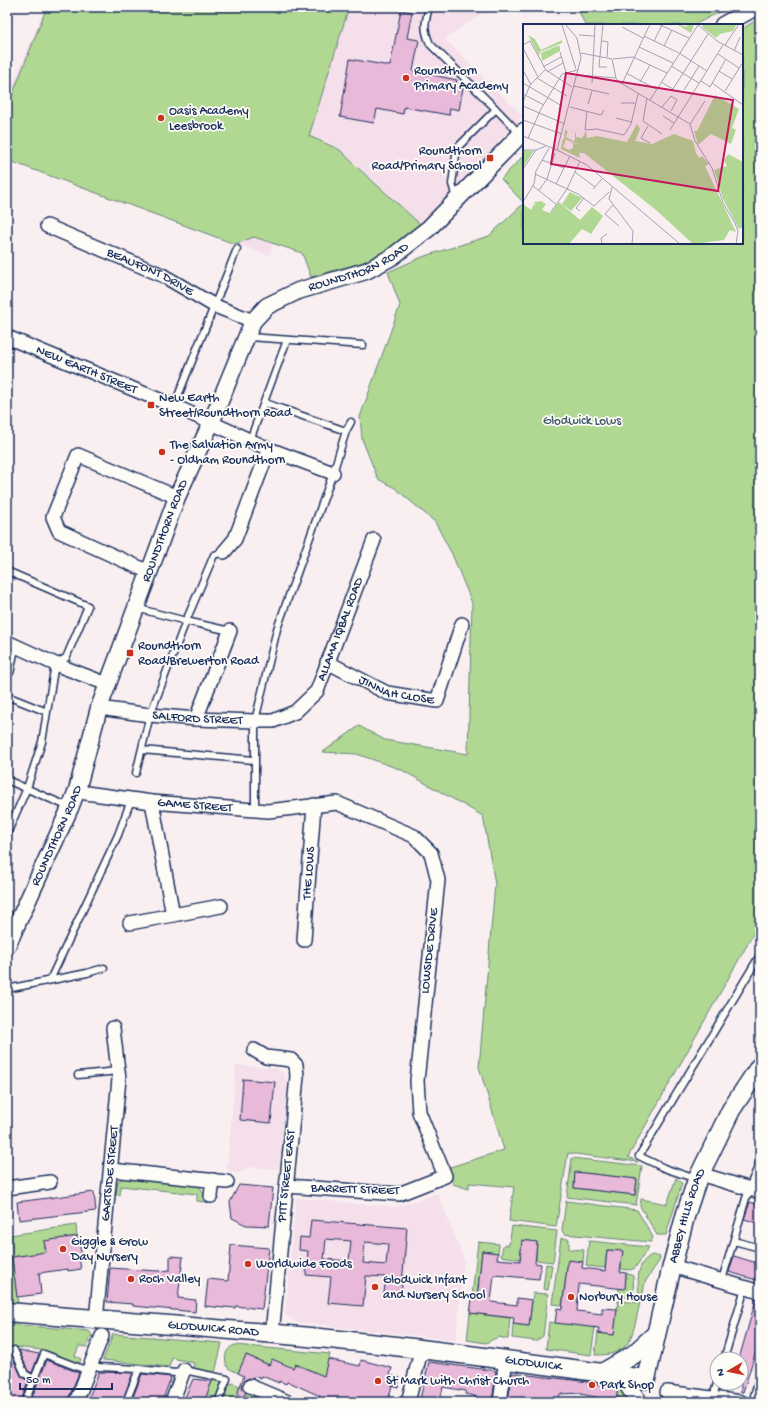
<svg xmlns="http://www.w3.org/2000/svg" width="767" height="1409" viewBox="0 0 767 1409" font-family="'Gochi Hand',sans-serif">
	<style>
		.built { fill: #f4dfea }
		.green { fill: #b1d893; stroke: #668478; fill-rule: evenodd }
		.building { fill: #e9b9da; stroke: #1b2f5e; fill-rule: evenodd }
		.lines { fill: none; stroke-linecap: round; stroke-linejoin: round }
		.service-casing { stroke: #1b2f5e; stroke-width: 9 }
		.minor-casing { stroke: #1b2f5e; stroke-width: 16 }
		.tertiary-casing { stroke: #1b2f5e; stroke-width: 19 }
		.secondary-casing { stroke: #1b2f5e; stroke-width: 21 }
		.service { stroke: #fdfcf7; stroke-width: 6 }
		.minor { stroke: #fdfcf7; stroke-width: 13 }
		.tertiary { stroke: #fdfcf7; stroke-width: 16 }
		.secondary { stroke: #fdfcf7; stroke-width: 18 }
		.poi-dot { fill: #c8321e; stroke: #fdfcf7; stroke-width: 1.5 }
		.labels { text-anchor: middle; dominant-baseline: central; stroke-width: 3.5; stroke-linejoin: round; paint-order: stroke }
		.poi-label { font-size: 13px; fill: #1b2f5e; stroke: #fdfcf7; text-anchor: start }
		.street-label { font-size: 13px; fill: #1b2f5e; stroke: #fdfcf7 }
		.park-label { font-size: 13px; fill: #40596b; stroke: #fdfcf7 }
		.inset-road { fill: none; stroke: #a0a2b6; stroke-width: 1 }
		.view { fill: #c2185b; fill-opacity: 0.15; stroke: #c2185b; stroke-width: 2 }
		.inset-edge { fill: none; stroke: #1b2f5e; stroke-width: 2 }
	</style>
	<rect width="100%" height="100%" fill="#f9eff1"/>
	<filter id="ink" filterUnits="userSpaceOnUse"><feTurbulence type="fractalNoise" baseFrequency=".025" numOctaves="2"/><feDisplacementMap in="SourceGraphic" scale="8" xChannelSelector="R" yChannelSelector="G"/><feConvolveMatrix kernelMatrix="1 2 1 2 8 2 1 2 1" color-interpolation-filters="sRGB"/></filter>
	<g filter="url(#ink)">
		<!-- built -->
		<path class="built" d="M45 7H491L445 39 523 116 420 224 357 167 340 150 309 136 269 256 7 160V100Z
			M236 1065 276 1068 282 1072 286 1077 287 1086 279 1169 247 1167 241 1173 227 1171Z
			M438 1193 464 1260 456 1340 295 1322 285 1314 296 1198 396 1207Z"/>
		<!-- green -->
		<path class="green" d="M47 7H349L309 136 340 150 357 167 420 224 377 258 311 277 302 253 254 237 235 244 7 160V108Z
			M577 7H729L694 25H585Z
			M760 18V922L628 1157 638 1162 568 1153 556 1227 509 1221 514 1187 469 1183V1189L453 1184 447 1168 504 1150 479 1067 495 884 483 816 402 770 357 754 323 752 359 726 385 740 468 754 472 603 452 554 435 522 395 488 378 479 362 439 360 417 400 305 388 272 422 257 489 236 524 203 501 179 524 155V243H742V29Z
			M572 1158 642 1166 636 1205 567 1197ZM575 1172 637 1179 635 1195 574 1188Z
			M126 1177 195 1184C203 1189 205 1193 204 1202L197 1201V1194L121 1186 120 1195H116L118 1181Z
			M676 1178 682 1183 666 1235H657L640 1206 641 1199 667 1204Z
			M566 1201 637 1210 653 1237 651 1242 564 1234 562 1230Z
			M76 1225 77 1236 53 1241 52 1240 44 1241 48 1265 36 1254 12 1257 18 1303H10V1257L12 1256 11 1235Z
			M512 1226 557 1231 553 1262 536 1260 537 1242 522 1240 520 1259 501 1256 503 1245H509Z
			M561 1238 569 1239V1249L584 1250 583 1262 568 1261 562 1305 552 1304Z
			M589 1241 649 1247 635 1268 630 1270 621 1269 622 1251 607 1250 605 1268 586 1266Z
			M478 1242 499 1244 498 1253 482 1251 477 1296H472Z
			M652 1255 660 1257 659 1261 645 1282 642 1298H639C638 1282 635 1263 652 1255Z
			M546 1264 552 1265 548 1290 543 1289Z
			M626 1273 633 1276 634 1296 632 1298 619 1296V1288H625Z
			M533 1293 548 1294 543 1336 536 1341 512 1338 513 1324 529 1326Z
			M618 1301 640 1303C632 1333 634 1356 595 1355L598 1333 614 1335Z
			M470 1313 510 1318 508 1339 498 1337 486 1343 467 1340Z
			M549 1322 595 1327 591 1355 546 1349Z
			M7 1324 89 1331 92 1335 87 1347 79 1346 75 1356 81 1359 79 1364 41 1350 7 1346Z
			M113 1334 222 1343 215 1373 193 1368 194 1363 172 1358 169 1367 103 1360Z
			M235 1345 330 1354 320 1395 308 1389 315 1372 295 1364 293 1368 265 1375 267 1364 246 1355 238 1373 228 1368C223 1359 225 1348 235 1345Z
			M213 1380 221 1381 222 1384 216 1398 207 1394Z
			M233 1383 240 1386 241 1390 254 1395 255 1402H251L252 1398 238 1392 234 1402H222L229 1385Z
			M617 1388 622 1391 627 1402H617Z"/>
		<!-- building -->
		<path class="building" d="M401 10 412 12 407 38 419 40 413 71 457 80 455 87 463 88 459 110 450 108 449 115 404 107 403 114 377 109 374 123 340 117 350 59 390 66Z
			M243 1079 275 1082 271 1123 240 1120Z
			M575 1172 637 1179 635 1195 574 1188Z
			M239 1185 273 1188 269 1226 246 1225 232 1218 230 1202Z
			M94 1192 96 1211 19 1220 17 1202Z
			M750 1202 760 1205V1224L744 1219Z
			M311 1220 407 1228 401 1295 384 1293 386 1277 366 1276 363 1306 328 1303 331 1277 306 1275 308 1251 299 1250 300 1237 309 1238ZM326 1239 351 1241 349 1261 324 1259ZM365 1242 388 1244 386 1265 363 1263Z
			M78 1236 82 1257H79L81 1269 68 1271V1269L39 1273 41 1294 17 1297 12 1257 46 1252 44 1241Z
			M522 1240 537 1242 535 1263 541 1264 539 1279 494 1275 491 1302 517 1305V1298L532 1300 529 1326 513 1324 514 1318 470 1313 472 1299H477L482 1251 498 1253 497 1259 520 1261Z
			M231 1245 269 1248 262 1309 235 1306V1308L224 1307V1308L205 1306 208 1279 228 1281Z
			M607 1250 623 1251 620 1272 626 1273 625 1289 579 1284 577 1311 602 1314V1308L617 1309 614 1335 598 1333 599 1328 555 1323 557 1308 562 1309 568 1260 583 1262 582 1268 605 1271Z
			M170 1256 183 1257 178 1298 196 1300 195 1312 133 1306V1304L107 1302 110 1268 158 1271 170 1270Z
			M734 1256 760 1264V1281L729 1272Z
			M756 1299 760 1300V1338L743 1392H741V1359H739Z
			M19 1350 39 1354 32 1373 28 1371Z
			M246 1355 269 1365 272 1359 293 1368 295 1364 324 1376 328 1359 360 1366 361 1360 392 1368 390 1375 400 1378 398 1387 392 1385 388 1402H318L320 1396 291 1383 287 1382 286 1384 279 1381V1383L262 1376 261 1379 254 1376 253 1379 249 1378 245 1380 242 1387 246 1392 243 1397 237 1394 244 1376 238 1373Z
			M47 1360 79 1373 67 1402H30Z
			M15 1362 21 1376 28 1381 21 1402H7V1366Z
			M429 1362 496 1371 492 1402H474L475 1396 465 1394 466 1391 443 1387 440 1402 420 1399Z
			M99 1372 133 1373 122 1402H87Z
			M512 1373 581 1381 616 1387 617 1388V1402L581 1394V1393L560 1394 558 1402H508Z
			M142 1374 171 1377 162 1402H131Z
			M193 1379 212 1381 204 1402H183Z"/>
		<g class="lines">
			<defs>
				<path id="service" d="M429 7C425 23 423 28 430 44L496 109
					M456 198 452 184 457 148 496 109 520 134
					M248 337 363 345
					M265 403 346 431
					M174 406 237 249
					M250 440 287 340
					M7 571 88 606 66 658 55 664 42 742 27 788 7 834
					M136 608 186 621 230 631
					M7 696 47 712
					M142 750 254 760
					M136 773 150 715 186 621 214 555 224 552
					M7 780 69 807
					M255 810V721L277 629 333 473 346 431 351 422
					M50 980 118 835 131 800
					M7 989 87 973 104 968
					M78 1075 118 1071
					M696 1179 664 1168 639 1156 760 955
					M734 1241 760 1248
					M722 1280 749 1188 760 1162
					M14 1350 25 1374 34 1379
					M724 1359 745 1288
					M91 1364 99 1367 139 1369 175 1373 184 1370 227 1379 218 1402
					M713 1398 717 1383
					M25 1402 44 1354 88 1371
					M126 1402 139 1369"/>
				<g id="minor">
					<path id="s1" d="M47 226 162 275 215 306 253 321"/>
					<path id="s2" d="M7 337 174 406 269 449 333 473"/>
					<path d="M224 552 235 539 269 449"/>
					<path d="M149 572 59 531 53 517 78 455 177 497"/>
					<path d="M7 642 55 664 107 684"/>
					<path id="s3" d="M327 662 387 693 437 701 462 624"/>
					<path d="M7 671 12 645"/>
					<path id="s4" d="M99 708 150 715 196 719 255 721H273L295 712 317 691 374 540"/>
					<path d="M196 719 230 631"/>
					<path id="s5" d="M77 790 86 793 152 802 268 811 337 803 414 836 431 853 438 880 417 1081 419 1112 445 1176 399 1194 286 1186"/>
					<path d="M152 802 173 915"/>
					<path d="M130 923 221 906"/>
					<path id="s6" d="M304 940 314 805"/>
					<path d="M254 1050 266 1057 291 1060 296 1065 297 1076 272 1334"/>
					<path d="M111 1170 227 1182"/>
					<path d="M700 1174 760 1192"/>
					<path d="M7 1188 50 1182"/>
					<path d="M211 1196 213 1180"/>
					<path d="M672 1266 760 1292"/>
					<path id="s7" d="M96 1320 119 1079 113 1028"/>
					<path d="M250 1386 288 1402"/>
					<path d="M667 1392 741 1402"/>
					<path d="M76 1402 102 1336"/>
					<path d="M172 1402 184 1370"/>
					<path d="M408 1402 419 1359 420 1349"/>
					<path d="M500 1402 506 1359"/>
					<path d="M756 1402 760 1387"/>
				</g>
				<g id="tertiary">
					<path d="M723 25 756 7"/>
					<path id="s8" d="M7 946 70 808 77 790 99 708 177 497 211 423 253 321 267 306 298 291 366 271 392 257 429 228 524 131"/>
					<path d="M614 1374 626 1383 639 1402"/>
				</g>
				<g id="secondary">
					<path id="s9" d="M7 1312C127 1322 248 1330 368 1343 461 1353 553 1366 646 1379L672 1266 686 1213 697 1180 731 1110 760 1066"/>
					<path d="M602 1373 633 1355 656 1334"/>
				</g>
			</defs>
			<!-- service casing -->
			<use href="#service" class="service-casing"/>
			<!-- minor casing -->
			<use href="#minor" class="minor-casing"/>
			<!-- tertiary casing -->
			<use href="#tertiary" class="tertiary-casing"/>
			<!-- secondary casing -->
			<use href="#secondary" class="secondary-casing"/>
			<!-- service -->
			<use href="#service" class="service"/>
			<!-- minor -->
			<use href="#minor" class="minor"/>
			<!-- tertiary -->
			<use href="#tertiary" class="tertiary"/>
			<!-- secondary -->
			<use href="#secondary" class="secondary"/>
		</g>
	</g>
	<!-- markers -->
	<g class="poi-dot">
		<circle cx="406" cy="78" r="4"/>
		<circle cx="161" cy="118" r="4"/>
		<rect x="486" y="154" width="8" height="8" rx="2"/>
		<rect x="147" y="401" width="8" height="8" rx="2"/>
		<circle cx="162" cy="452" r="4"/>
		<rect x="126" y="649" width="8" height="8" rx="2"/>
		<circle cx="63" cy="1249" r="4"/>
		<circle cx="248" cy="1264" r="4"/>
		<circle cx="131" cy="1279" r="4"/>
		<circle cx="375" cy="1287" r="4"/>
		<circle cx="571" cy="1297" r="4"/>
		<circle cx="378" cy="1381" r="4"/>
		<circle cx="592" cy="1385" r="4"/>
	</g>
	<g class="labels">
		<!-- poi labels -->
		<g class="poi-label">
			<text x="414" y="71">Roundthorn<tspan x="414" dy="15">Primary Academy</tspan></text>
			<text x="169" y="111">Oasis Academy<tspan x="169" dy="15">Leesbrook</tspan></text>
			<text x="482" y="151" text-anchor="end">Roundthorn<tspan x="482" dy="15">Road/Primary School</tspan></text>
			<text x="159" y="398">New Earth<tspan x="159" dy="15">Street/Roundthorn Road</tspan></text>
			<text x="170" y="445">The Salvation Army<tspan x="170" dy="15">- Oldham Roundthorn</tspan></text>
			<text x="138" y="646">Roundthorn<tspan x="138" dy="15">Road/Brewerton Road</tspan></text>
			<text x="71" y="1242">Giggle &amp; Grow<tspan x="71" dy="15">Day Nursery</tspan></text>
			<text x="256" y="1264">Worldwide Foods</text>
			<text x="139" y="1279">Roch Valley</text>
			<text x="383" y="1280">Glodwick Infant<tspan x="383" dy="15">and Nursery School</tspan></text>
			<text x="579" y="1297">Norbury House</text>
			<text x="386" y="1381">St Mark with Christ Church</text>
			<text x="600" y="1385">Park Shop</text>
		</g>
		<!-- street labels -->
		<g class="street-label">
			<text stroke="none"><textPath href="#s8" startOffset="793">ROUNDTHORN ROAD</textPath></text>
			<text stroke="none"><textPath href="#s1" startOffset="113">BEAUFONT DRIVE</textPath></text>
			<text stroke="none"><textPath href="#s2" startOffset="86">NEW EARTH STREET</textPath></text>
			<text stroke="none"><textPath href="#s8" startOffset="445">ROUNDTHORN ROAD</textPath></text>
			<text stroke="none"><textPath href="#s4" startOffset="295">ALLAMA IQBAL ROAD</textPath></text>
			<text stroke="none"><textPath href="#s3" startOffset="76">JINNAH CLOSE</textPath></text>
			<text stroke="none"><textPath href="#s4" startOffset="99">SALFORD STREET</textPath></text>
			<text stroke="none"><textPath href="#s5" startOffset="119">GAME STREET</textPath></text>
			<text stroke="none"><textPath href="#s8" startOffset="121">ROUNDTHORN ROAD</textPath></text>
			<text stroke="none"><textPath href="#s6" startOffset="67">THE LOWS</textPath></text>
			<text transform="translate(430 951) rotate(-84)">LOWSIDE DRIVE</text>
			<text stroke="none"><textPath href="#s7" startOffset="147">GARTSIDE STREET</textPath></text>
			<text transform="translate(287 1176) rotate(-84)">PITT STREET EAST</text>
			<text transform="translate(355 1190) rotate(2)">BARRETT STREET</text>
			<text stroke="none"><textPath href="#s9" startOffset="811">ABBEY HILLS ROAD</textPath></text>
			<text stroke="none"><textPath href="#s9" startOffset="207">GLODWICK ROAD</textPath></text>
			<text stroke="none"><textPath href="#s9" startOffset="529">GLODWICK</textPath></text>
		</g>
		<!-- park labels -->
		<g class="park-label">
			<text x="582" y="421">Glodwick Lows</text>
		</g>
	</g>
	<!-- overview -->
	<g transform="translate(523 24)">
		<rect width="220" height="220" fill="#f9eff1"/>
		<path d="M153 0 165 3 162 0 171 1 168 9ZM180 0H214L210 7 197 10 193 14 179 3ZM5 11 12 15 18 26 39 16V19L17 28 16 32ZM37 20V27L19 37 18 29 34 22 36 23ZM192 71 216 85 209 104 213 106 208 120 188 110 175 121 171 107H174ZM114 100 117 105 112 117 129 120 151 110 170 117 173 129 176 134 179 132 186 140 182 142 213 208 207 206 201 216 170 220 133 186 61 129H56L57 134 38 125 40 115 43 116 40 123 46 126 50 124V119L45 117 62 122 41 115 42 106 45 107 43 113 50 117 52 116V109L47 107 53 109V113L59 114 63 107 64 114 74 112 104 118ZM0 126 11 127 0 143ZM205 130 220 138V203L216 205 200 175 191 146 204 142 201 136ZM47 168 59 174 48 187 39 180ZM18 177 23 180 19 186 27 189 36 178 57 196 69 183 80 192 68 210 59 205 46 220H0V180L8 186 11 180 13 181 11 178Z" fill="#b1d893"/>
		<path class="inset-road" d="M42 0 39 1 53 45M42 0 54 14 58 34 34 126 64 141 157 220M80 0 76 43H84M135 0 166 14M174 0 194 17 220 31M99 3 120 14M56 11 71 12M121 12 156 29 184 47M79 17 85 18 84 33M131 17 139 1M0 21 7 17 23 46 49 63M202 21 216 0M141 22 149 6M116 23 150 39M0 24 15 53M211 27 217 13M37 28 43 48M58 29 89 35 93 54 96 58 167 100 172 117 189 144 200 179 212 199 215 207 213 220M195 30 216 44M90 35 110 33 144 49M148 42 176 59M20 43 38 33M0 46 8 61M196 47 209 55M24 48 40 39M103 49 133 65M56 51 93 54M14 54 44 72M178 57 187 63 203 35M117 58 127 41M138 58 150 65 185 10M0 59 39 82M69 59 72 0M189 59 220 81M99 60 127 0M51 62 86 70M161 66 176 42M202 67 220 38M0 70 21 81M124 74 120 97 139 110M127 76 175 1M0 78 7 61 22 46M98 79H112M65 80 69 67M0 82 42 100M47 83 78 91 81 86M139 83 148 72 154 76 148 87M64 87 62 106 74 105 101 111 108 100 115 70M140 92 151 99M93 94 108 98M0 96 39 110M167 100 182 77M125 102 118 114 127 119M147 106 200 21M0 112 34 126M5 114 18 85 39 50 55 46M0 126H13L23 122M19 136 41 144M0 145 13 126M52 148 72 163M12 150 55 170 71 182 86 168M33 160 47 132M10 162 33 180M89 163 86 175 110 207 109 220M70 165 79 155M16 166 24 155 32 129M0 178 11 160 13 147 26 124M90 181 82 190 96 202M57 187 53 184 61 174M28 188 44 165 57 137M79 220 78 214 84 210"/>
		<path class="view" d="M43 49 210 76 195 167 28 140Z"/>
		<rect width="220" height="220" class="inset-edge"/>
	</g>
	<!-- margin -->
	<rect width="767" height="1409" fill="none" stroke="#fdfcf7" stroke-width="24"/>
	<rect x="12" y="12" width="743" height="1385" fill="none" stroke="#1b2f5e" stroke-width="1.5" filter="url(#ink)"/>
	<!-- north arrow -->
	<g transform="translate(729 1371) rotate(261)"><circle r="19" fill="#fdfcf7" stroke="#a3aaba"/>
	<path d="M0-3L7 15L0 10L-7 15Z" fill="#c8321e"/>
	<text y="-6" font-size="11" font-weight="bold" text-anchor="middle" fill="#1b2f5e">N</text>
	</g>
	<!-- scale -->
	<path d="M20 1383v6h92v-6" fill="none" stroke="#1b2f5e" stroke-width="2"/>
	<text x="26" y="1383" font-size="12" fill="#1b2f5e" stroke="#fdfcf7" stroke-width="3" paint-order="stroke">50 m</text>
</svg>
